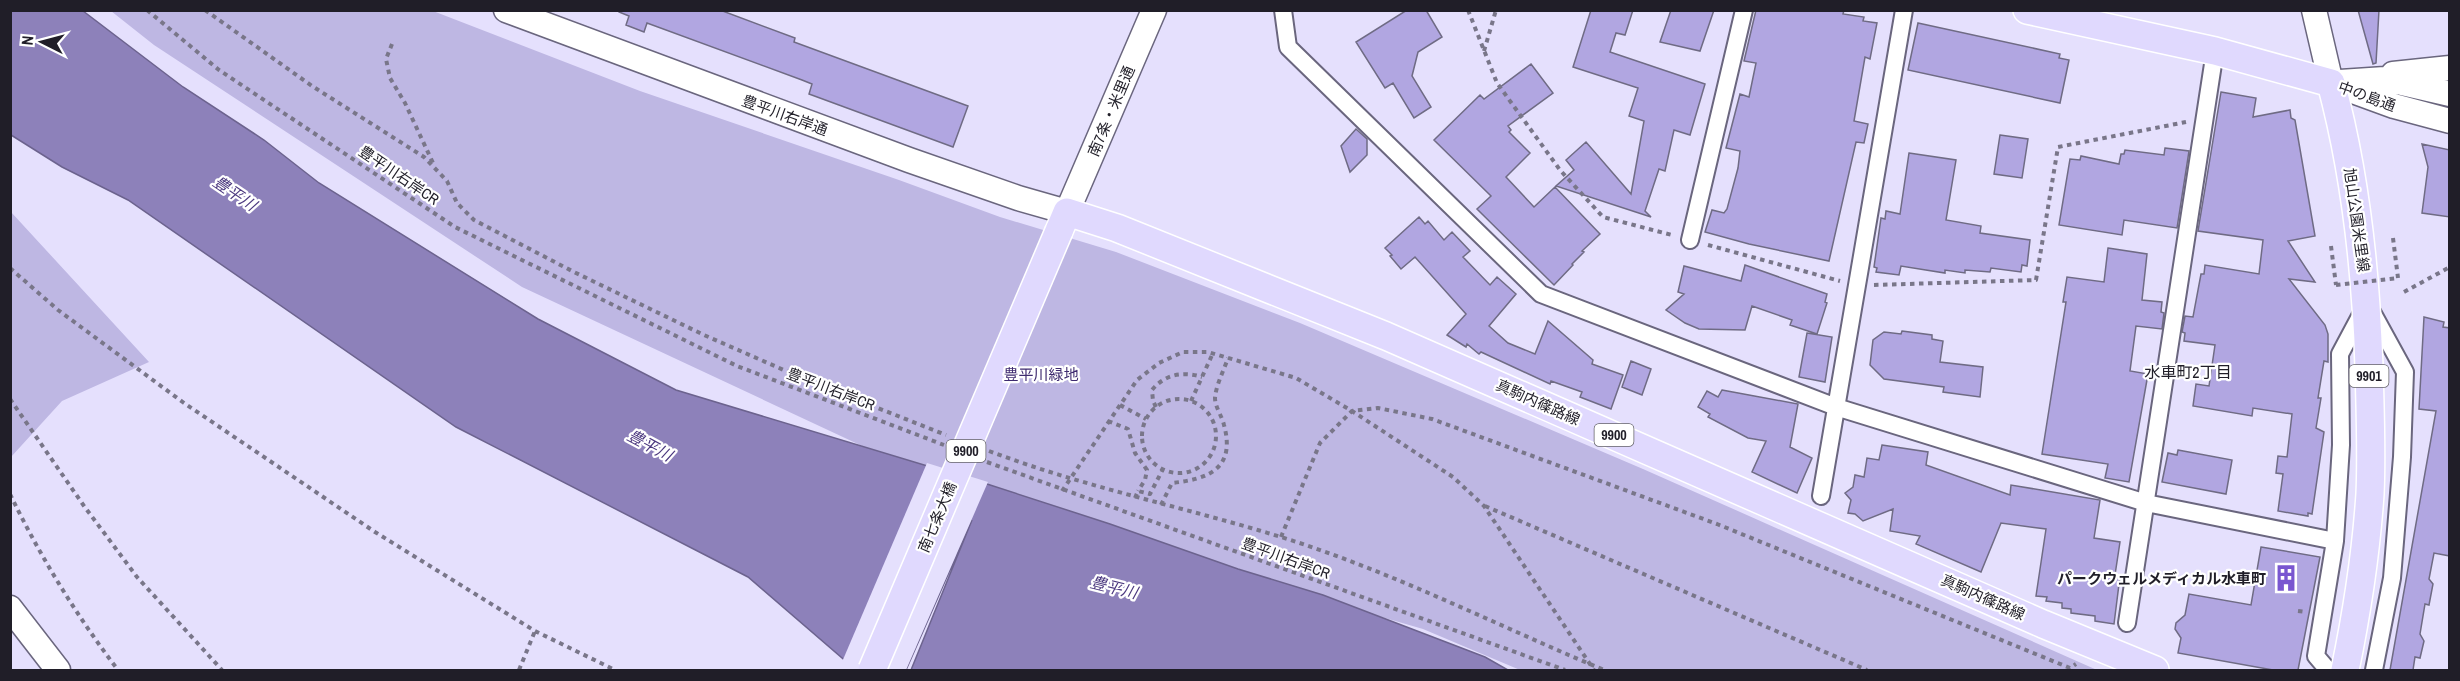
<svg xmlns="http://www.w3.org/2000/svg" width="2460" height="681" viewBox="0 0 2460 681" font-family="'Archivo Narrow','Noto Sans JP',sans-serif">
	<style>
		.green { fill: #beb7e3 }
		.water { fill: #8d81ba; stroke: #6c638e; stroke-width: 1.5 }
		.pier { fill: #e5e0fd }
		.building { fill: #b1a6e1; stroke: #6f6b84; stroke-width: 1.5 }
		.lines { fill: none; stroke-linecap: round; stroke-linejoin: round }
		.street-casing { stroke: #6a667e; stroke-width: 20 }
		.secondary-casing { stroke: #6a667e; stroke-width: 27 }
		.primary-casing { stroke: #fff; stroke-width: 30 }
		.path { stroke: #797689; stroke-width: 4; stroke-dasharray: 4.5 4.5; stroke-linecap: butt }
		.street { stroke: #fff; stroke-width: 16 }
		.secondary { stroke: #fff; stroke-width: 24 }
		.primary { stroke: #e0d9fe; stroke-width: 27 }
		.primary-bridge-casing { stroke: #fff; stroke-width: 30; stroke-linecap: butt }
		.path-bridge { stroke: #797689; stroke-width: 4; stroke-dasharray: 4.5 4.5; stroke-linecap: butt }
		.primary-bridge { stroke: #e0d9fe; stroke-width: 27 }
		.labels { text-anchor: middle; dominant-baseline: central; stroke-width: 4.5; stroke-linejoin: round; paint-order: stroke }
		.shield { fill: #fff; stroke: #636268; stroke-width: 1.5 }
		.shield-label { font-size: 14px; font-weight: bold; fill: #201e28 }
		.street-label { font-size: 15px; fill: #201e28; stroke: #fff }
		.park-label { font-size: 15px; fill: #3e2a6f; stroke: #fff }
		.poi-label { font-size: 15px; font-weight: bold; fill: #201e28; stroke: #fff; text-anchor: end }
		.water-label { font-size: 16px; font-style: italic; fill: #4b387f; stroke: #fff }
		.neighbourhood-label { font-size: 16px; fill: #201e28; stroke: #fff }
	</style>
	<rect width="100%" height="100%" fill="#e5e0fd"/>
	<!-- green -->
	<path class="green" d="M111 11H433L640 91 899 180 1000 217 1116 252 1300 323 1643 469 2097 670H1520L1423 629 980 501 522 287 154 45Z
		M11 212 149 362 62 401 11 457Z"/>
	<!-- water -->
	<path class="water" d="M10 11H83L183 87 264 140 319 183 538 319 676 390 987 484 1110 524 1238 569 1323 595 1485 657 1508 670H911L972 520 906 670H856L748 577 456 427 128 200 62 167 11 135Z"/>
	<!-- pier -->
	<path class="pier" d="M927 463 988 482 906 670H852L842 662Z"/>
	<!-- building -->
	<path class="building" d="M619 10H720L795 38 794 42 968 106 953 147 809 94 812 84 802 80 647 23 644 32 626 25 629 16 619 12Z
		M1407 10H1426L1442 37 1418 52 1412 76 1431 107 1414 118 1393 83 1385 88 1356 42Z
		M1591 10H1633L1625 35 1616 33 1610 52 1705 84 1690 135 1674 130 1665 171 1659 169 1645 211 1651 217 1556 186 1574 170 1566 160 1586 142 1631 194 1644 121 1629 116 1638 88 1573 67Z
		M1671 10H1714L1700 51 1660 42Z
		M1756 10H1844L1843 14 1864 17 1863 21 1877 23 1870 59 1865 57 1854 121 1868 124 1864 143 1856 142 1829 261 1749 244 1705 232 1712 210 1724 213 1727 209 1738 168 1740 151 1726 148 1740 94 1749 97 1756 63 1744 61Z
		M2358 10H2379L2376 63 2373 64Z
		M1918 23 2060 54 2059 58 2069 60 2060 103 1908 70Z
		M1531 64 1553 93 1508 126 1511 130 1509 132 1530 153 1506 177 1534 207 1555 187 1600 234 1582 251 1584 252 1572 264 1573 265 1554 285 1477 209 1491 196 1434 140 1480 95 1484 99Z
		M2221 92 2256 98 2253 117 2290 110 2291 118 2295 120 2315 236 2288 241 2315 282 2289 279 2325 325 2328 334V362L2324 361 2318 398H2321L2316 428 2324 432 2312 514 2308 513V516L2278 511 2283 474 2276 473 2278 456 2287 457 2292 414 2253 408 2252 416 2193 406 2196 384 2209 386 2215 345 2184 341 2185 333 2182 332 2185 316 2193 317 2201 274H2204L2205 265 2259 274 2263 240 2198 231Z
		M1356 129 1367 139V155L1350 172 1341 146Z
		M2000 135 2028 139 2022 178 1994 174Z
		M2422 144 2450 150V217L2422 213 2428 167Z
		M2165 148 2189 151 2177 228 2124 220 2122 235 2059 225 2070 159 2080 160 2081 156 2119 164 2121 154H2124L2125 150 2164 155Z
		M1909 153 1956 160 1946 220 1981 226 1980 233 2030 240 2027 266 2022 265 2021 272 1991 268 1990 272 1965 270V273L1945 270V273L1901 266 1899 275 1876 272 1877 268 1874 267 1881 218 1885 219 1886 211 1900 214Z
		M1419 217 1425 224 1428 221 1444 240 1452 232 1470 251 1463 257 1490 285 1497 277 1516 294 1489 326 1508 343 1535 354 1548 321 1593 360 1592 364 1623 375 1611 409 1580 397 1582 392 1551 381 1550 384 1481 352 1479 354 1467 344 1466 347 1447 335 1466 314 1415 257 1401 269 1390 256 1392 255 1385 248Z
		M2108 248 2147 254 2142 300 2162 302 2161 312 2164 313 2162 329 2136 326 2130 371 2148 374 2129 482 2105 478 2108 464 2042 454 2066 302H2063L2067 277 2104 282Z
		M1745 265 1827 294 1825 302 1827 303 1817 334 1790 325 1792 320 1752 306 1745 330 1699 329 1685 323 1666 310 1684 294 1678 292 1684 266 1741 281Z
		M2424 317 2444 322 2443 327 2450 328V556L2434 553 2429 579 2433 584 2429 605 2425 604 2420 634 2424 641 2420 658 2415 657 2413 670H2390L2436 411 2419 409Z
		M1902 331 1932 335V339L1943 341 1940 362 1983 367 1980 397 1943 392 1944 387 1884 379 1870 365 1873 340 1884 332 1901 334Z
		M1807 333 1832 337 1825 382 1799 377Z
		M1631 361 1651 369 1642 395 1622 387Z
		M1722 390 1798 404 1790 447 1812 458 1797 493 1752 472 1766 441 1748 438 1708 417 1710 414 1698 407 1707 391 1718 397Z
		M1882 445 1928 452 1926 465 2010 495 2011 485 2100 500 2094 538 2120 542 2115 575 2120 576 2114 624 2095 621V616L2071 613V609L2062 608V603L2046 601 2047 597 2036 596 2046 529 2001 523 1981 572 1916 544 1920 536 1890 531 1893 509 1863 521 1855 514 1848 513 1851 500 1845 493 1853 487 1855 475 1864 477 1867 458 1879 460Z
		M2178 450 2232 460 2226 494 2162 482 2168 453 2177 455Z
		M2261 547 2320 557 2298 670H2273L2178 653 2181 638 2175 629 2176 623 2185 615 2189 594 2251 605Z"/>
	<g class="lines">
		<defs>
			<path id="street" d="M1283 10 1288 47 1541 294 1836 407 2146 503 2335 541
				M1690 240 1744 10
				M2371 310 2405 372 2402 457 2392 578 2374 670
				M1821 496 1904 10
				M2127 623 2215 51
				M2328 670 2316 656 2335 541 2341 445 2340 354 2364 309"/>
			<path id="secondary" d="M506 10 909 160 1018 198 1067 212 1154 10
				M2314 10 2331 83
				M2393 74 2450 68
				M2340 82 2385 79 2450 94
				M2331 83 2394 106 2450 121
				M10 608 58 670"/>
			<path id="primary" d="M2027 10 2215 51 2331 83C2356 176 2366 271 2369 367 2370 409 2372 452 2370 494 2366 554 2357 612 2345 670
				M1059 231 1067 212 1117 228 1386 336 2043 624 2155 670"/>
		</defs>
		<!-- street casing -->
		<use href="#street" class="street-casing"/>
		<!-- secondary casing -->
		<use href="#secondary" class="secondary-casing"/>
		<!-- primary casing -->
		<use href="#primary" class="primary-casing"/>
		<!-- path -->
		<path class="path" d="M147 10 219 70 455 227 737 366 944 445
			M205 10 312 86 424 157 447 181 457 203 474 220 574 272 704 335 802 378 946 435
			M1468 10 1497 83 1560 170 1603 217 1672 235
			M392 44 386 59 390 78 405 103 433 163
			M1484 51 1496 10
			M2393 238 2398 278
			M1708 245 1840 281
			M2331 246 2336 285
			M10 268 58 310 184 403 375 532 535 631 615 670
			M1874 285 2036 280 2058 147 2186 122
			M2404 292 2450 267
			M1142 436a37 37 0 1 1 74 0a37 37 0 1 1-74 0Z
			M10 399 84 506 137 577 222 670
			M1191 401 1213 353
			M1120 405 1146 419
			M1156 407 1153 401 1152 390C1165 374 1183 371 1202 377
			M1108 421 1128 429 1135 453 1147 470 1145 480 1138 491
			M989 451C1084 487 1184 507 1281 537 1393 572 1496 625 1604 670
			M987 462 1565 670
			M1062 491 1137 380 1159 363 1183 352H1208L1296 378 1352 411 1453 477 1484 506 1594 670
			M10 494C40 556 76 615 118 670
			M1135 498 1138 491 1150 494 1163 469
			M1161 505 1172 483C1208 479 1236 469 1224 425 1222 416 1215 407 1215 398 1216 385 1224 370 1228 358
			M1485 506 1867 670
			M1281 537 1320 443 1352 411 1378 408 1432 419 1717 524 2070 668 2076 664
			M2298 611 2306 612
			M519 670 535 631"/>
		<!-- street -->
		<use href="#street" class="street"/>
		<!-- secondary -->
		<use href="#secondary" class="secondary"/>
		<!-- primary -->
		<use href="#primary" class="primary"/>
		<defs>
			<path id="primary-bridge" d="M872 670 1059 231"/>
		</defs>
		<!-- primary-bridge casing -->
		<use href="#primary-bridge" class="primary-bridge-casing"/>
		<!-- path-bridge -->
		<path class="path-bridge" d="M2336 285 2398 278"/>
		<!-- primary-bridge -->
		<use href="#primary-bridge" class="primary-bridge"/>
	</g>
	<!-- icons -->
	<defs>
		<symbol id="building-bare" viewBox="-9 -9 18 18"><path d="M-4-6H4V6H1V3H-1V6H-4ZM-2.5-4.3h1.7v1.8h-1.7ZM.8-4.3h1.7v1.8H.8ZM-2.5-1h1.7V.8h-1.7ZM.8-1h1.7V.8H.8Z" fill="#7956d0" stroke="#fff" stroke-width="2.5" paint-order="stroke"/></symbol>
	</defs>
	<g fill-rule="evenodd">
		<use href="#building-bare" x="2267" y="559" width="38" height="38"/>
	</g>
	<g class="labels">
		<!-- shield labels -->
		<g class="shield">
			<rect x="2349.5" y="365" width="39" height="22" rx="4.5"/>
			<rect x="1594.5" y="424" width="39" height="22" rx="4.5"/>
			<rect x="946.5" y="440" width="39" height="22" rx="4.5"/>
		</g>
		<g class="shield-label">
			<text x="2369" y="376">9901</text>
			<text x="1614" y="435">9900</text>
			<text x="966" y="451">9900</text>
		</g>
		<!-- street labels -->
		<g class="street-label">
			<text transform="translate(2367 96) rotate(20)">中の島通</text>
			<text transform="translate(1111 111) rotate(-67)">南7条・米里通</text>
			<text transform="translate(785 115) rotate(20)">豊平川右岸通</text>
			<text transform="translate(399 175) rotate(34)">豊平川右岸CR</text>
			<text transform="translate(2357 220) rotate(82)">旭山公園米里線</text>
			<text transform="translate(831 389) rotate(21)">豊平川右岸CR</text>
			<text transform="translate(1538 402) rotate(24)">真駒内篠路線</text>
			<text transform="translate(937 517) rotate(-67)">南七条大橋</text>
			<text transform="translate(1286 558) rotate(20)">豊平川右岸CR</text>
			<text transform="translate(1983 597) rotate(24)">真駒内篠路線</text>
		</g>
		<!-- park labels -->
		<g class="park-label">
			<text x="1041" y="374">豊平川緑地</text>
		</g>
		<!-- poi labels -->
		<g class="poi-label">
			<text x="2266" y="578">パークウェルメディカル水車町</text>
		</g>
		<!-- water labels -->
		<g class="water-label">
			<text transform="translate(235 193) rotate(34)">豊平川</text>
			<text transform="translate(650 445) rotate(28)">豊平川</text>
			<text transform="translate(1114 587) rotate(14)">豊平川</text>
		</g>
		<!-- neighbourhood labels -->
		<g class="neighbourhood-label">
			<text x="2188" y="372">水車町2丁目</text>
		</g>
	</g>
	<!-- border -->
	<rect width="2460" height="681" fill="none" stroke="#201e28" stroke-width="24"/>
	<!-- north arrow -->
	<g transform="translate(42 42) rotate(276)" stroke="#ffffff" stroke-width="4.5" paint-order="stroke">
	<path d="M0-4.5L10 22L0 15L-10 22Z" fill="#201e28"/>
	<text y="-9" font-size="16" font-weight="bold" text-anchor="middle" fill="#201e28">N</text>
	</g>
</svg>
